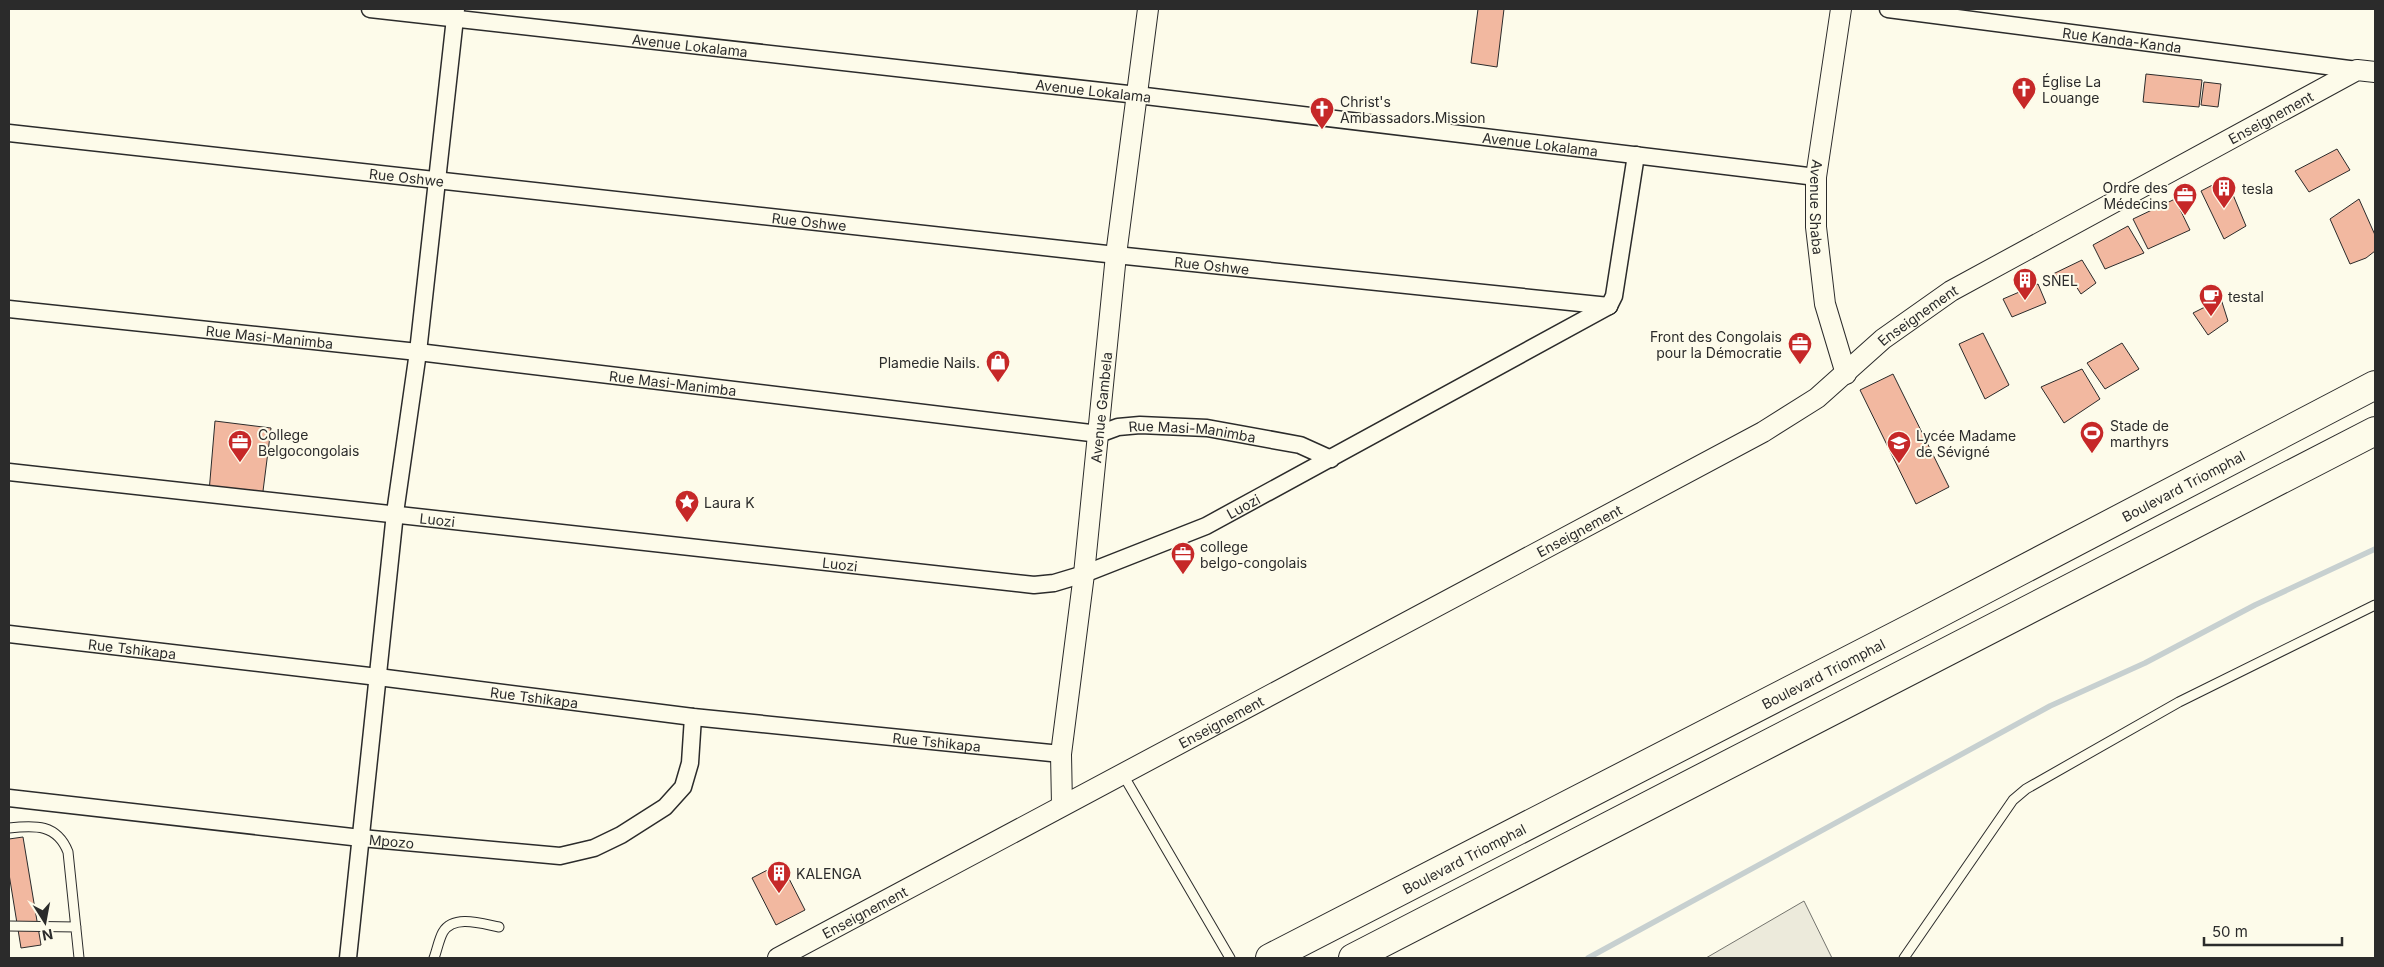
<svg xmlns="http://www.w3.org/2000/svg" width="2384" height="967" viewBox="0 0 2384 967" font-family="Inter,sans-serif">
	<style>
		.parking { fill: #eceadb; stroke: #74746e }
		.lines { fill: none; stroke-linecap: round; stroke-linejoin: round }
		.stream { stroke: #c7d0d0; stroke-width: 5.5 }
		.building { fill: #f2b8a0; stroke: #2b2b2b }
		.service-casing { stroke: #2b2b2b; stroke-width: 11 }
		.minor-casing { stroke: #2b2b2b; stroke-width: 19 }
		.tertiary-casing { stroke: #2b2b2b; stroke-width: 22 }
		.trunk-casing { stroke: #2b2b2b; stroke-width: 30 }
		.service { stroke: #fdfbea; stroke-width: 9 }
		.minor { stroke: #fdfbea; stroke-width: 16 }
		.tertiary { stroke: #fdfbea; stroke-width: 20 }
		.trunk { stroke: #fdfbea; stroke-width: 28 }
		.labels { text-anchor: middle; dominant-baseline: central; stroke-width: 4; stroke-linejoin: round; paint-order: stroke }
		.street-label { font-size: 14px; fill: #2b2b2b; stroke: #fdfbea }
		.poi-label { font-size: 14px; fill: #2b2b2b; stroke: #fdfbea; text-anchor: start }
	</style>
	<rect width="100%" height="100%" fill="#fdfbea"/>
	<!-- parking -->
	<path class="parking" d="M1804 901 1832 958H1706Z"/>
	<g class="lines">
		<!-- stream -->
		<path class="stream" d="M1588 958 2050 706 2145 663 2255 605 2375 549"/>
	</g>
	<!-- building -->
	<path class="building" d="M1478 9H1504L1497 67 1471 63Z
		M2146 74 2202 80 2199 107 2143 102Z
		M2204 82 2221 84 2218 107 2201 105Z
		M2337 149 2350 170 2309 192 2295 171Z
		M2226 178 2246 226 2224 239 2201 191Z
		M2175 199 2190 230 2148 249 2133 219Z
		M2359 199 2375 235V251L2366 258 2350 264 2330 219Z
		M2128 226 2144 253 2105 269 2093 245Z
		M2082 260 2096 283 2081 294 2072 280 2061 286 2053 274Z
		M2038 284 2046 303 2012 317 2003 299Z
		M2221 299 2228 321 2208 335 2193 313Z
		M1983 333 2009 385 1985 399 1959 344Z
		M2122 343 2139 369 2105 389 2087 363Z
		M2082 369 2100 399 2064 423 2041 387Z
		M1893 374 1949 487 1916 504 1860 390Z
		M215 421 271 428 262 499 209 492Z
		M23 837 41 945 21 948 9 874V839Z
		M781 863 805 910 776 925 752 878Z"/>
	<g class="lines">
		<defs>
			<path id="service" d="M1122 773 1230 958
				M9 828C35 825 57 824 68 852L79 958
				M9 926 76 927
				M434 958C437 950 439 939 443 932 454 914 483 924 499 927
				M1904 958 2013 800 2026 789 2179 702 2375 605"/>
			<g id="minor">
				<path id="s1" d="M370 9 1137 95 1816 177"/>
				<path id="s2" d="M1888 9 2357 70"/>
				<path id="s3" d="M9 133 1116 255 1609 306"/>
				<path d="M1609 306 1614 296 1636 155"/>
				<path id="s4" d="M9 309 418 352 1099 434 1118 427 1140 425 1207 428 1300 445 1331 459"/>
				<path id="s5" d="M9 472 1034 585 1054 583 1084 574 1206 526 1609 306"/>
				<path id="s6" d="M9 634 378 677 693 717 1061 754"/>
				<path id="s7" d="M9 798 361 838 560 856 594 848 621 835 665 807 683 787 690 763 693 717"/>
				<path d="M348 958 395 513 418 352 456 9"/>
			</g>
			<g id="tertiary">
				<path id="s8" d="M1841 9 1816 177V227L1825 304 1846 374"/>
				<path id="s9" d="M1062 805 1061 754 1084 574 1116 255 1148 9"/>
				<path id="s10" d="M778 958 1763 432 1817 398 1883 339 1951 291 2357 70 2375 72"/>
			</g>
			<g id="trunk">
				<path id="s11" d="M1270 958 1917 625 2375 385"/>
				<path d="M1353 958 2375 431"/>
			</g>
		</defs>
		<!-- service casing -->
		<use href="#service" class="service-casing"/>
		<!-- minor casing -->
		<use href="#minor" class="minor-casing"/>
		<!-- tertiary casing -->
		<use href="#tertiary" class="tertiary-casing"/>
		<!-- trunk casing -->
		<use href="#trunk" class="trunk-casing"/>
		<!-- service -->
		<use href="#service" class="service"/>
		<!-- minor -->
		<use href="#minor" class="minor"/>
		<!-- tertiary -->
		<use href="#tertiary" class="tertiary"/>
		<!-- trunk -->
		<use href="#trunk" class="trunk"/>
	</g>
	<!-- icons -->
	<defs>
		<symbol id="church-pin" viewBox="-11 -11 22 30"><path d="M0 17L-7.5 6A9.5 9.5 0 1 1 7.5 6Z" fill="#c62828" stroke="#fdfbea"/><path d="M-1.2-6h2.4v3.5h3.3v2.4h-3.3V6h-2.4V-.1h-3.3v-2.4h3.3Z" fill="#fff"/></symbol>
		<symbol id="building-pin" viewBox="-11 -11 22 30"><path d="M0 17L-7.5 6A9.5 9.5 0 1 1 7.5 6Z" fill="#c62828" stroke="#fdfbea"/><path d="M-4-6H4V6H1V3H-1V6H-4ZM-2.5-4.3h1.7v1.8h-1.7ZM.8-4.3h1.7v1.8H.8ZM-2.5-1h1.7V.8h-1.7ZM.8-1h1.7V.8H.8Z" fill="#fff"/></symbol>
		<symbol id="office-pin" viewBox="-11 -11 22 30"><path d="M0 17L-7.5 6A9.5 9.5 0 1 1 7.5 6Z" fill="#c62828" stroke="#fdfbea"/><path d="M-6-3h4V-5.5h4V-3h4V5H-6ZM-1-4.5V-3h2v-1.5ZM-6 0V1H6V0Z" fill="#fff"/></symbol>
		<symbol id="cafe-pin" viewBox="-11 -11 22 30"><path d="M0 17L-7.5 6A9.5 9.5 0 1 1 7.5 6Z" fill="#c62828" stroke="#fdfbea"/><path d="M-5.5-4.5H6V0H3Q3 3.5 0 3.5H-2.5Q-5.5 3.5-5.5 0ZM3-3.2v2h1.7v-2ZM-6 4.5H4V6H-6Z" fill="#fff"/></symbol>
		<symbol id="shop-pin" viewBox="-11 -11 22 30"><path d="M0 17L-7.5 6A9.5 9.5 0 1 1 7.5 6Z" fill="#c62828" stroke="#fdfbea"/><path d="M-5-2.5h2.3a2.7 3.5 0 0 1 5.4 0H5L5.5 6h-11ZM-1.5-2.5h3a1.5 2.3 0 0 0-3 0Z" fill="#fff"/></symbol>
		<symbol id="stadium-pin" viewBox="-11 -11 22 30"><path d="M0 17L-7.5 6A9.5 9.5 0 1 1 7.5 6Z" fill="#c62828" stroke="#fdfbea"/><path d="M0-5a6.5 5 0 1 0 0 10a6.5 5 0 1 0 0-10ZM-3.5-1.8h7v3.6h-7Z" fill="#fff"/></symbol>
		<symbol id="school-pin" viewBox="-11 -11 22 30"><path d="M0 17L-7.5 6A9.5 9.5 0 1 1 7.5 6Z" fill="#c62828" stroke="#fdfbea"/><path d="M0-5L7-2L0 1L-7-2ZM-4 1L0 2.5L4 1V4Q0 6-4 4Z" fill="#fff"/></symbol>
		<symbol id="sight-pin" viewBox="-11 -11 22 30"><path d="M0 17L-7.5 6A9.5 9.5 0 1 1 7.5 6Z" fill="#c62828" stroke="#fdfbea"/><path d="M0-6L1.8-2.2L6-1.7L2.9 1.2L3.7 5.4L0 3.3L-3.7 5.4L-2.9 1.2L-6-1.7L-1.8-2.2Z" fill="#fff"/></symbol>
	</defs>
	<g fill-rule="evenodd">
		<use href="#church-pin" x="2010" y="75" width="28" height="38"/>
		<use href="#church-pin" x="1308" y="95" width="28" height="38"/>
		<use href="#building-pin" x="2210" y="174" width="28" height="38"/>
		<use href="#office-pin" x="2171" y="181" width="28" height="38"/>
		<use href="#building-pin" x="2011" y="266" width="28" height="38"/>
		<use href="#cafe-pin" x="2197" y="282" width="28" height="38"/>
		<use href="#office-pin" x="1786" y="330" width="28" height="38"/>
		<use href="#shop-pin" x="984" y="348" width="28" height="38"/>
		<use href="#stadium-pin" x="2078" y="419" width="28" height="38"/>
		<use href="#office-pin" x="226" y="428" width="28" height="38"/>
		<use href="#school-pin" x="1885" y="429" width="28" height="38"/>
		<use href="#sight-pin" x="673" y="488" width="28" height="38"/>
		<use href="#office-pin" x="1169" y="540" width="28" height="38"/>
		<use href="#building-pin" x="765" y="859" width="28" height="38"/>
	</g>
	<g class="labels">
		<!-- street labels -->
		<g class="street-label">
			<text stroke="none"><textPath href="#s2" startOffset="236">Rue Kanda-Kanda</textPath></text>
			<text stroke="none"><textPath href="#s1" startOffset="322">Avenue Lokalama</textPath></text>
			<text stroke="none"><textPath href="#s1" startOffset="728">Avenue Lokalama</textPath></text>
			<text stroke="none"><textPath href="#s10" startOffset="1716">Enseignement</textPath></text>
			<text stroke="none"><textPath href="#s1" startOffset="1178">Avenue Lokalama</textPath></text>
			<text stroke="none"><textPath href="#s3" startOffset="400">Rue Oshwe</textPath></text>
			<text stroke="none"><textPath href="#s8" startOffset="200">Avenue Shaba</textPath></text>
			<text stroke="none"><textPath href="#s3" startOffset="805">Rue Oshwe</textPath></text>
			<text stroke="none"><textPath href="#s3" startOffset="1210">Rue Oshwe</textPath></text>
			<text stroke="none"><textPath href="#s10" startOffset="1311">Enseignement</textPath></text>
			<text stroke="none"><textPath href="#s4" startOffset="262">Rue Masi-Manimba</textPath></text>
			<text stroke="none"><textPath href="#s4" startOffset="668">Rue Masi-Manimba</textPath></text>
			<text stroke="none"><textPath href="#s9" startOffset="400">Avenue Gambela</textPath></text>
			<text stroke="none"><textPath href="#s4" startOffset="1192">Rue Masi-Manimba</textPath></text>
			<text stroke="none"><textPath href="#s11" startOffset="1028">Boulevard Triomphal</textPath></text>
			<text stroke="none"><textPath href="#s5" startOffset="1256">Luozi</textPath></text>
			<text stroke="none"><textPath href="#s5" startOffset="431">Luozi</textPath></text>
			<text stroke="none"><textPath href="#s10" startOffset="908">Enseignement</textPath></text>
			<text stroke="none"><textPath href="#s5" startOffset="836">Luozi</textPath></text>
			<text stroke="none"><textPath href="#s6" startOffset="124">Rue Tshikapa</textPath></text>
			<text stroke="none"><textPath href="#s11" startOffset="622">Boulevard Triomphal</textPath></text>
			<text stroke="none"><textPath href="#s6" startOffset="529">Rue Tshikapa</textPath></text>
			<text stroke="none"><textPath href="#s10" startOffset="502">Enseignement</textPath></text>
			<text stroke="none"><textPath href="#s6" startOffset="934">Rue Tshikapa</textPath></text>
			<text stroke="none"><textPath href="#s7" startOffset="385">Mpozo</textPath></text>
			<text stroke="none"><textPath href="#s11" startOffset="218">Boulevard Triomphal</textPath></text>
			<text stroke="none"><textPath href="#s10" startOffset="98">Enseignement</textPath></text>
		</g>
		<!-- poi labels -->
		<g class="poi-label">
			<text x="2042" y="81">Église La<tspan x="2042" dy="16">Louange</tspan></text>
			<text x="1340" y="101">Christ's<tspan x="1340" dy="16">Ambassadors Mission</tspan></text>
			<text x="2168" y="187" text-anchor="end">Ordre des<tspan x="2168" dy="16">Médecins</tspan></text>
			<text x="2242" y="188">tesla</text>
			<text x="2042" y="280">SNEL</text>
			<text x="2228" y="296">testal</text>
			<text x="1782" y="336" text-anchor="end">Front des Congolais<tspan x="1782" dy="16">pour la Démocratie</tspan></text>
			<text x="980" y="362" text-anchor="end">Plamedie Nails.</text>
			<text x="2110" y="425">Stade de<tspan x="2110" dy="16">marthyrs</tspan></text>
			<text x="258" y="434">College<tspan x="258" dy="16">Belgocongolais</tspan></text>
			<text x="1916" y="435">Lycée Madame<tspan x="1916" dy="16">de Sévigné</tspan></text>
			<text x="704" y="502">Laura K</text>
			<text x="1200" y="546">college<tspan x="1200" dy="16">belgo-congolais</tspan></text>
			<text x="796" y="873">KALENGA</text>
		</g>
	</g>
	<!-- border -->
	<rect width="2384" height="967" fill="none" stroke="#2b2b2b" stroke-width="20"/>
	<!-- north arrow -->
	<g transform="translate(45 922) rotate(169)" stroke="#fdfbea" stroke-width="4" paint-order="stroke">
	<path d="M0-4L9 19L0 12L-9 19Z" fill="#2b2b2b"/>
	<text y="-8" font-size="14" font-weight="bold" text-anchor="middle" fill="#2b2b2b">N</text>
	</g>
	<!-- scale -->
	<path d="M2204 937v8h138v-8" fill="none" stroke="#2b2b2b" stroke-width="2.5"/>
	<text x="2212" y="937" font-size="15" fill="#2b2b2b" stroke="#fdfbea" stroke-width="4" paint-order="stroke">50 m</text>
</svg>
